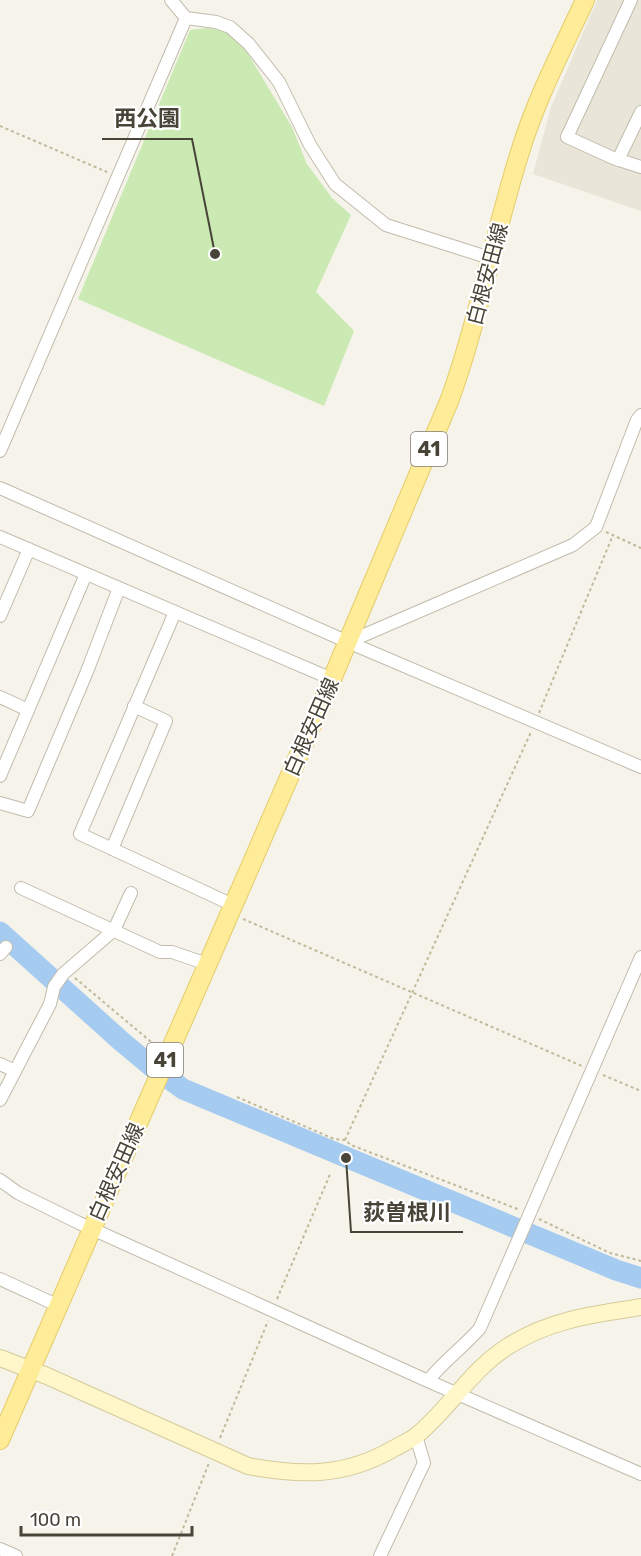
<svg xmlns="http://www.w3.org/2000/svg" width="641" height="1556" viewBox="0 0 641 1556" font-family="Rubik,'Noto Sans JP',sans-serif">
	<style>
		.residential { fill: #e9e5d8 }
		.green { fill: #cbe9b3 }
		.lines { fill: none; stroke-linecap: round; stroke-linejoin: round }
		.river { stroke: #a6cbf1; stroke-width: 21 }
		.street-casing { stroke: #c1bcac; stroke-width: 14 }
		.secondary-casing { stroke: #d5cb9a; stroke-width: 18 }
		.primary-casing { stroke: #e5cc68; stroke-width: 20 }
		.path { stroke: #c2b99d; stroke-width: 2; stroke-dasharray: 3 3; stroke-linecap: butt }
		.street { stroke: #fff; stroke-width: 12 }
		.secondary { stroke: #fff7ca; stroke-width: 16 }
		.primary { stroke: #feec99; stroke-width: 18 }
		.labels { text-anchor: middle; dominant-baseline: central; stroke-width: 4.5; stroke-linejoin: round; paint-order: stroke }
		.shield { fill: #fff; stroke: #807c74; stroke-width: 1.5 }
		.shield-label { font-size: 20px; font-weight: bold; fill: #494438 }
		.street-label { font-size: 21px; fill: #494438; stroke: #fff }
		.leader { fill: none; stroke: #494438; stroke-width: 2 }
		.callout-dot { fill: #494438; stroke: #fff; stroke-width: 2 }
		.callout-label { font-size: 22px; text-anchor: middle; font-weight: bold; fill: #494438; stroke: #fff; stroke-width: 4.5; stroke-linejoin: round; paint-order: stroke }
	</style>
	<rect width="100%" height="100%" fill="#f5f3ea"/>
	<!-- residential -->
	<path class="residential" d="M597 0H641V211L533 174 551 107Z"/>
	<!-- green -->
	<path class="green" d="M207 28 226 31 247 52 292 127 307 164 332 198 351 215 316 292 354 331 324 406 78 299 190 30Z"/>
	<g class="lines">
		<!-- river -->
		<path class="river" d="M0 932 121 1041 151 1066 183 1089 616 1270 641 1278"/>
		<defs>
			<path id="street" d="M171 0 186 18 216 22 230 27 249 44 279 82 310 145 335 184 386 225 490 258
				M631 0 567 137 613 158 641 167
				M618 160 641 112
				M0 451 186 18
				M0 488 348 642 641 767
				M0 537 332 679
				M175 612 80 834 233 905
				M0 616 29 549
				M348 642 573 545 596 527 637 420 641 415
				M0 697 28 710
				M0 776 86 574
				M0 803 28 811 86 674 119 588
				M112 849 166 721 134 706
				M21 888 160 952H172L207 964
				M0 954 6 947
				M0 1064 15 1071
				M0 1100 50 1004 54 987 63 974 114 930 131 893
				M0 1180 18 1193 79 1223 428 1381 641 1474
				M0 1279 59 1306
				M428 1381C443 1361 464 1347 480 1328L641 957
				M0 1549 16 1556
				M380 1556 424 1463 416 1436"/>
			<path id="secondary" d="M0 1358 47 1376 248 1466C301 1476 344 1477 393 1449 400 1445 409 1441 416 1436 449 1409 471 1370 507 1347 548 1320 594 1314 641 1307"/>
			<path id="primary" d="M0 1440 332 679 450 399C479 318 494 234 520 152 536 99 562 50 585 0"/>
		</defs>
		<!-- street casing -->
		<use href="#street" class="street-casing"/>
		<!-- secondary casing -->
		<use href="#secondary" class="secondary-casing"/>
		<!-- primary casing -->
		<use href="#primary" class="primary-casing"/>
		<!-- path -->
		<path class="path" d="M0 126 107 172
			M606 532 641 548
			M539 713 613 535
			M243 919 582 1066
			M75 978 156 1046
			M603 1075 641 1091
			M237 1097 334 1139 345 1140 351 1145 520 1210
			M345 1140 531 732
			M539 1219 610 1253 641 1261
			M277 1299 331 1172
			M220 1438 268 1321
			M172 1556 209 1463"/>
		<!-- street -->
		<use href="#street" class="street"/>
		<!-- secondary -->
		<use href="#secondary" class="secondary"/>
		<!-- primary -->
		<use href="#primary" class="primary"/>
	</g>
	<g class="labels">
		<!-- shield labels -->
		<g class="shield">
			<rect x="411" y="432" width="36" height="34" rx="4.5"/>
			<rect x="147" y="1043" width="36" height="34" rx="4.5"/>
		</g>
		<g class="shield-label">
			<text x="429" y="449">41</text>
			<text x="165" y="1060">41</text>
		</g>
		<!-- street labels -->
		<g class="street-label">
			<text transform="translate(487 274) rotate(-75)">白根安田線</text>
			<text transform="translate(311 727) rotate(-66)">白根安田線</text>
			<text transform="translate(116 1172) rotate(-66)">白根安田線</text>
		</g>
	</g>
	<!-- callouts -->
	<path class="leader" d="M215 254L192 139H102M346 1158L351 1232H463"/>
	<g class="callout-dot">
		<circle cx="215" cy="254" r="6"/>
		<circle cx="346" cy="1158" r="6"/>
	</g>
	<g class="callout-label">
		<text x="147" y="126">西公園</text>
		<text x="407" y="1220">荻曽根川</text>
	</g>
	<!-- scale -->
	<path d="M21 1526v9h171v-9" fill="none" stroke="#494438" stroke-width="3"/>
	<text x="30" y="1526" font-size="18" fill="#494438" stroke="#ffffff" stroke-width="4.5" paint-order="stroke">100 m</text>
</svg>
